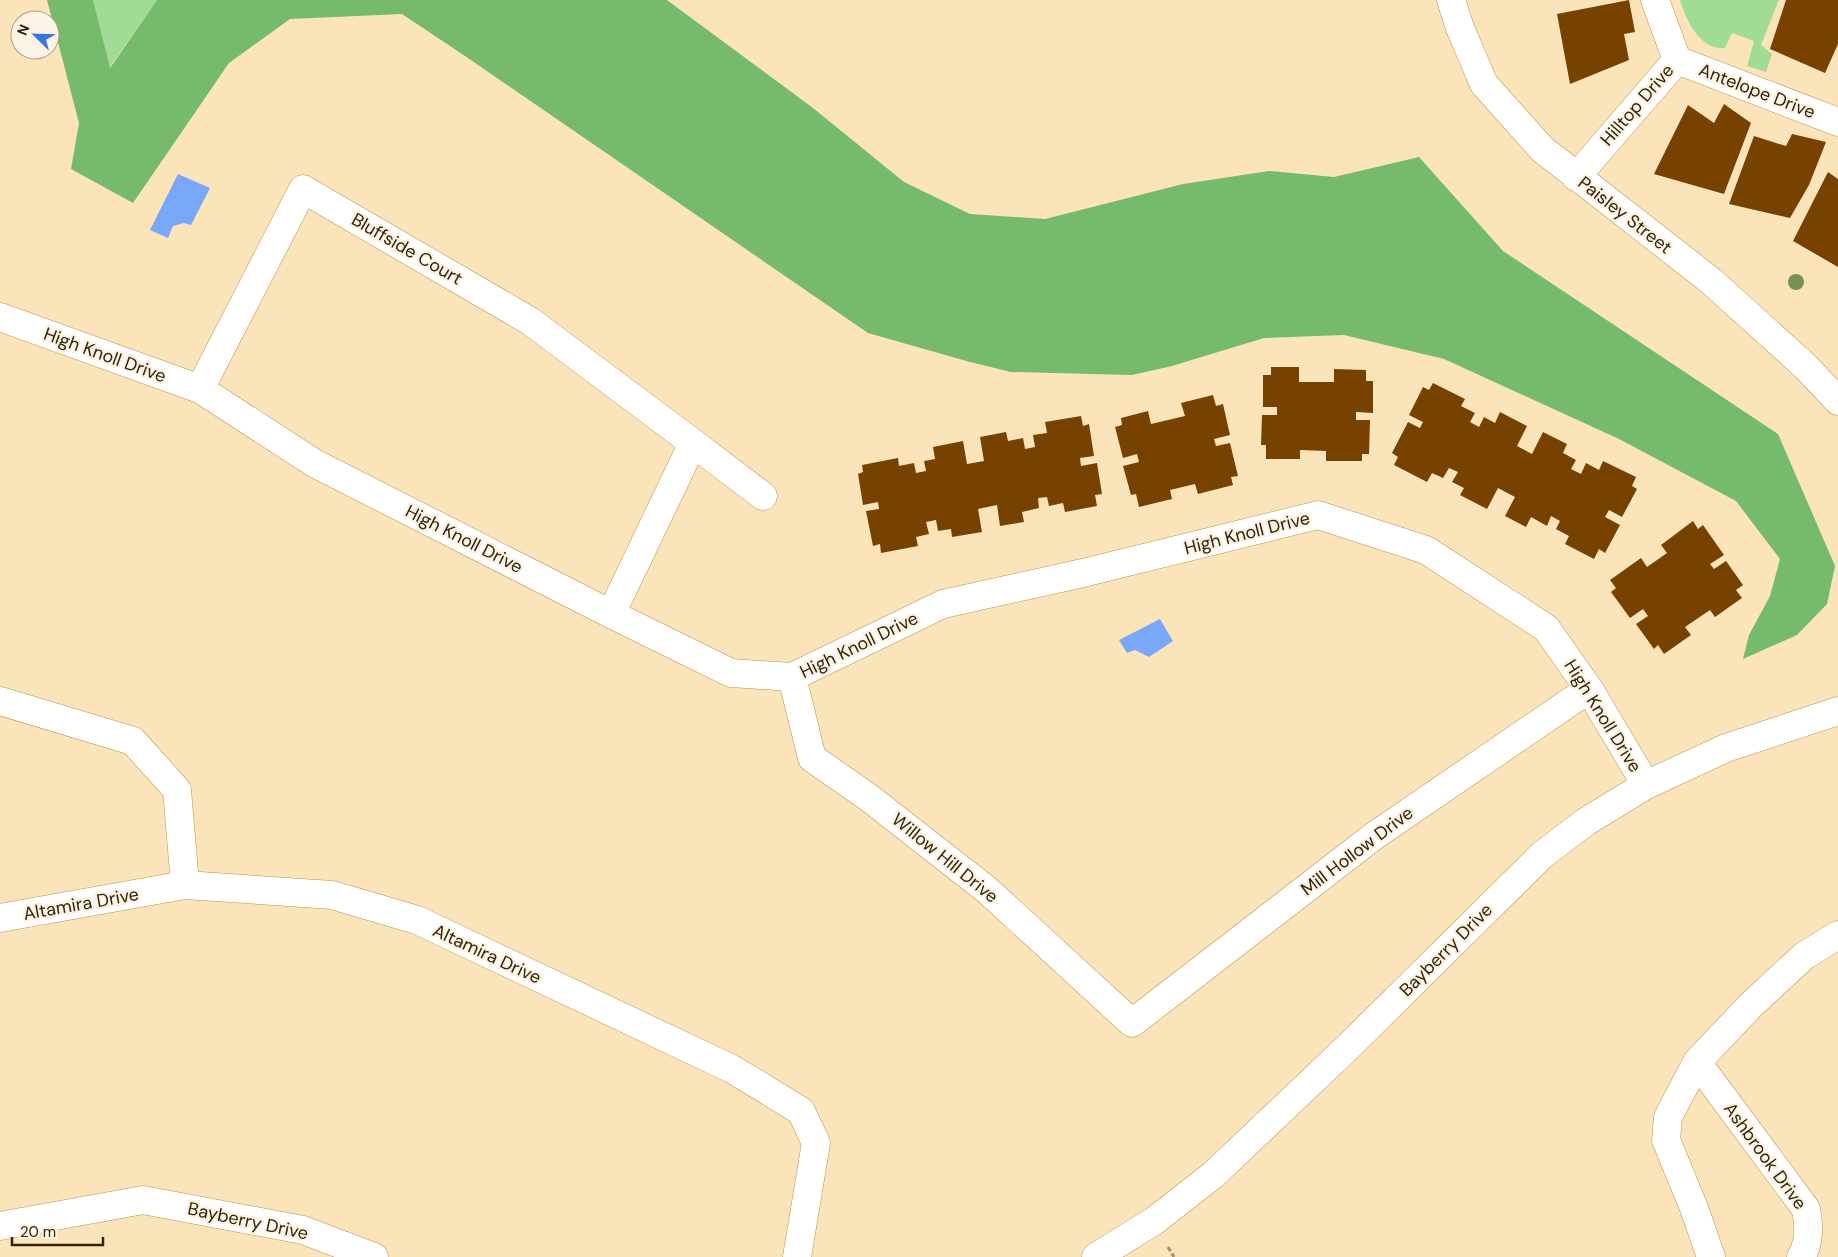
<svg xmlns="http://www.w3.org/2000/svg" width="1838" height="1257" viewBox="0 0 1838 1257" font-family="'DM Sans',sans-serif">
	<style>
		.green { fill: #a1dc97 }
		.forest { fill: #76ba6c }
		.water { fill: #7aa8f9 }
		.building { fill: #774100 }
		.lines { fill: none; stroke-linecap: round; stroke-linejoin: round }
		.minor-casing { stroke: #b9934c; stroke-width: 29 }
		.path { stroke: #a5916b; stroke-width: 3; stroke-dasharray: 5 2.5; stroke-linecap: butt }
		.minor { stroke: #fff; stroke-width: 28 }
		.tree { fill: #769354 }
		.labels { text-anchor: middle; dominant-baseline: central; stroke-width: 5; stroke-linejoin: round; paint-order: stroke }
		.street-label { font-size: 18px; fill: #332405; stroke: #fbf3e5 }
	</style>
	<rect width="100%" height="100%" fill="#fce4ba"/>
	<!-- green -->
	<path class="green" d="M93 0H157L109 68Z
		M1680 0H1779L1761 45 1772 54 1766 72 1747 66 1754 41 1732 33 1725 48C1700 51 1686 20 1680 0Z"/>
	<!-- forest -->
	<path class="forest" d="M47 0H93L110 68 157 0H667L813 108 904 182 970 214 1045 219 1183 184 1269 171 1334 177 1419 157 1503 251 1778 434 1835 566 1827 604 1797 635 1743 659 1749 635 1770 596 1780 559 1736 501 1619 439 1444 359 1344 335 1264 338 1172 366 1132 375 1011 372 970 362 868 333 462 54 402 14 290 19 229 63 133 203 71 169 79 123Z"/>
	<!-- water -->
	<path class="water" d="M178 174 210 188 191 225 184 223 173 226 168 238 150 230Z
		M1160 619 1173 641 1149 657 1135 650 1127 653 1119 640Z"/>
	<!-- building -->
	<path class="building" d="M1629 0 1635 32 1624 34 1629 60 1570 84 1557 14Z
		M1786 0H1838V44L1825 73 1770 49Z
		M1724 104 1751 123 1724 194 1654 174 1688 105 1714 123Z
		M1792 134 1826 142 1809 185 1790 218 1729 204 1754 136 1786 146Z
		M1828 172 1838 179V267L1793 241Z
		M1271 367H1299V382H1334V369L1366 370V381H1373V413L1356 412V420H1370L1369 454H1362V461H1326V451L1300 450V459H1266V445H1261L1262 415H1277V407H1263V375H1271Z
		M1433 383 1465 399 1461 406 1475 413 1470 422 1479 427 1484 417 1495 423 1500 412 1527 426 1517 446 1532 454 1543 432 1567 444 1563 453 1576 460 1571 469 1581 474 1586 463 1599 470 1603 461 1636 477 1632 486 1637 489 1622 517 1609 510 1605 517 1620 525 1605 553 1599 549 1594 559 1565 544 1569 536 1556 529 1560 521 1551 516 1547 526 1531 517 1526 527 1505 516 1515 497 1498 488 1487 509 1460 495 1464 488 1452 482 1458 472 1449 468 1443 478 1432 473 1427 482 1394 465 1398 457 1392 453 1408 422 1420 428 1423 422 1409 415 1423 387 1429 390Z
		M1213 395 1216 406 1223 404 1230 435 1214 439 1216 446 1230 443 1238 476 1231 477 1233 485 1198 494 1195 484 1170 490 1172 499 1139 507 1136 494 1131 495 1123 466 1139 462 1137 454 1123 458 1115 427 1122 425 1121 418 1148 411 1151 424 1185 416 1181 403Z
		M1081 416 1083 426 1089 424 1094 456 1080 458 1081 466 1097 463 1102 494 1095 495 1097 506 1065 512 1063 503 1049 506 1047 497 1038 498 1039 508 1022 512 1024 522 1000 526 997 505 978 509 982 532 952 537 951 529 938 531 936 520 926 522 929 534 916 537 918 546 881 553 880 544 873 546 866 511 879 509 878 502 863 505 858 474 863 472 862 465 898 458 899 466 914 463 916 473 926 471 924 461 935 459 933 447 963 441 967 464 984 461 980 437 1006 432 1008 441 1023 438 1025 449 1035 447 1033 435 1047 433 1045 422Z
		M1693 521 1698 529 1703 525 1724 555 1710 564 1714 569 1726 561 1743 585 1736 590 1742 598 1715 617 1710 610 1685 627 1691 635 1664 654 1658 645 1654 649 1636 624 1648 616 1643 609 1630 618 1611 592 1616 588 1610 580 1641 558 1647 567 1667 553 1661 545Z"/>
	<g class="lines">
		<defs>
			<path id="minor" d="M1451 0 1460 28 1484 84 1542 149 1711 281 1806 367 1838 401
				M1677 60 1838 122
				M1576 177 1677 60 1655 0
				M0 317 200 389 314 463 611 614 731 673 792 677 943 604 1083 573 1318 515 1426 550 1546 628 1589 689 1646 785
				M200 389 303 189 530 321 693 443 611 614
				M693 443 763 496
				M792 677 812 758 868 797 987 890 1132 1023 1374 836 1589 689
				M0 701 133 741 177 790 185 885
				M0 918 185 885 332 895 417 920 732 1069 801 1111 816 1143 797 1257
				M1697 1062 1806 1209C1809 1226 1810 1242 1801 1257
				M0 1226 143 1200 303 1230 374 1257
				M1096 1257 1154 1221 1213 1175 1349 1046 1542 855 1587 821 1646 785 1726 748 1838 711
				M1711 1257 1694 1208 1666 1140 1668 1117 1697 1062 1751 1005 1804 956 1838 935"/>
		</defs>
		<!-- minor casing -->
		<use href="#minor" class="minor-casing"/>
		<!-- path -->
		<path class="path" d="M1168 1247 1174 1257"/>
		<!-- minor -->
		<use href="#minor" class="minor"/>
	</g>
	<!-- trees -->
	<circle class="tree" cx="1796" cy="282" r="8"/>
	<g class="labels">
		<!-- street labels -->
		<g class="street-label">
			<text transform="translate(1757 91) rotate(21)">Antelope Drive</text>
			<text transform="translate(1637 105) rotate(-49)">Hilltop Drive</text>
			<text transform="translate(1625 215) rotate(38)">Paisley Street</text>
			<text transform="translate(407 249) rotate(30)">Bluffside Court</text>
			<text transform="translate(105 355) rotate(20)">High Knoll Drive</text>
			<text transform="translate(1247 533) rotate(-14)">High Knoll Drive</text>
			<text transform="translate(464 539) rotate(27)">High Knoll Drive</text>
			<text transform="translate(859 645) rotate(-26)">High Knoll Drive</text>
			<text transform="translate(1603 716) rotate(58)">High Knoll Drive</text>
			<text transform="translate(1357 851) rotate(-37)">Mill Hollow Drive</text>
			<text transform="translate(945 858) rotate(39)">Willow Hill Drive</text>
			<text transform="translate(81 904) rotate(-10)">Altamira Drive</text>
			<text transform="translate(1446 950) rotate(-45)">Bayberry Drive</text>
			<text transform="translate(487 954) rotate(25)">Altamira Drive</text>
			<text transform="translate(1765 1156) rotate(54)">Ashbrook Drive</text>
			<text transform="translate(248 1221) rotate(12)">Bayberry Drive</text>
		</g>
	</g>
	<!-- north arrow -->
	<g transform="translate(35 35) rotate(293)"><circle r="24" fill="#fbf3e5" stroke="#aba08b"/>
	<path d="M0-4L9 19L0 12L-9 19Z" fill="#3875e4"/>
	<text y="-8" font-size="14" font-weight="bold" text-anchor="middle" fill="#332405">N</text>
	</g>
	<!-- scale -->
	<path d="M12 1237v8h91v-8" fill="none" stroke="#332405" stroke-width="2.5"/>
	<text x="20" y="1237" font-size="15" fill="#332405" stroke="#fbf3e5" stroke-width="4" paint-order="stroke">20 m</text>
</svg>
